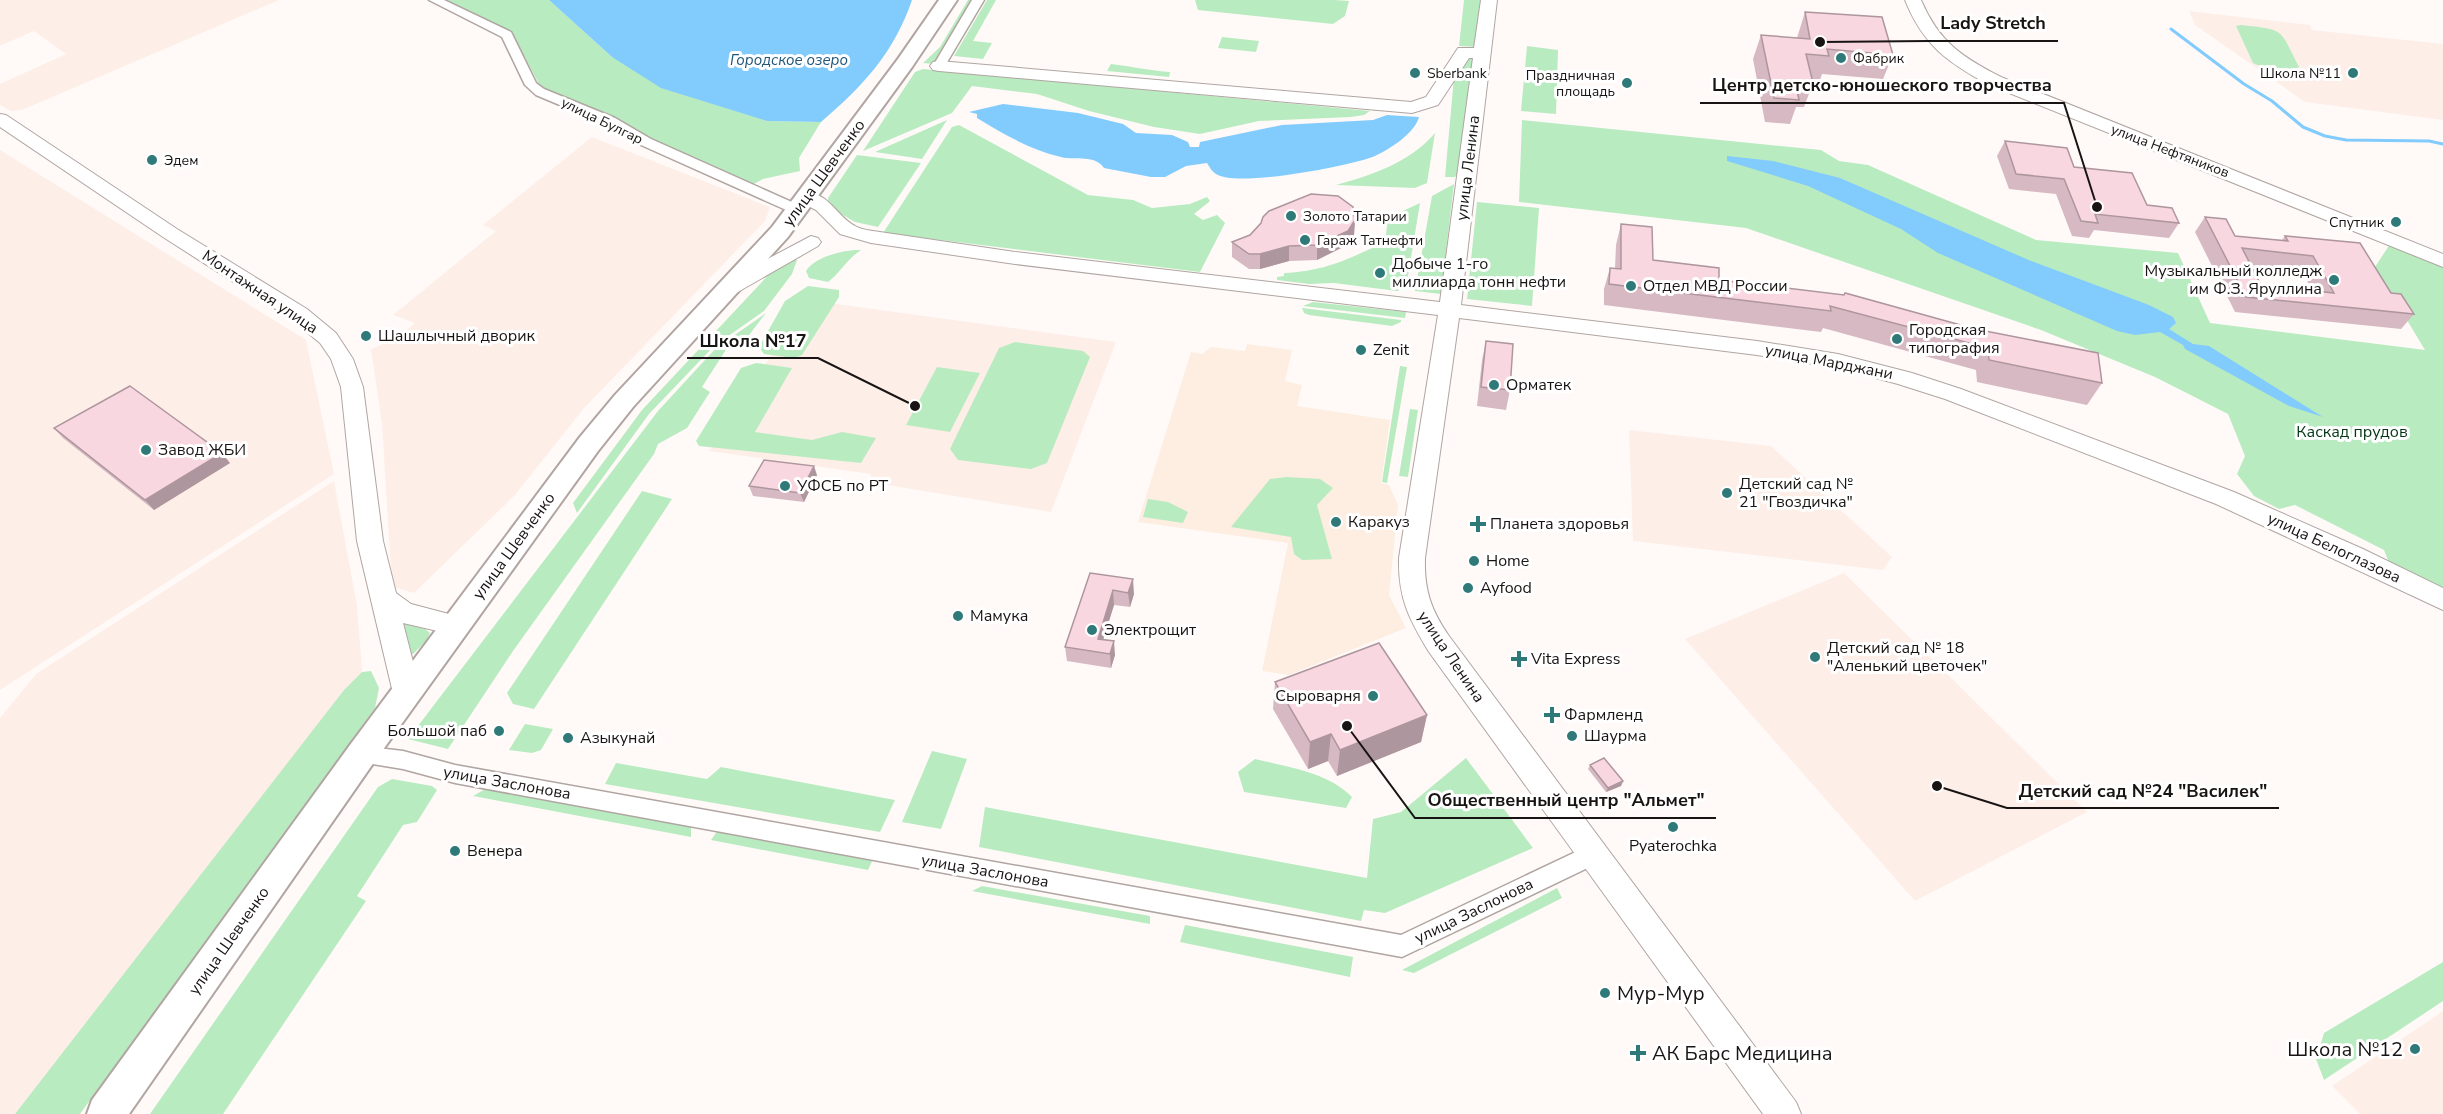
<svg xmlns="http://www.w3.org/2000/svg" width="2443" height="1114" viewBox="0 0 2443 1114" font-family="'Nunito Sans',sans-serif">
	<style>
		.commercial { fill: #fdeee1 }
		.built { fill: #feeee8 }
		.green { fill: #b9ebc0 }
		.water { fill: #82cbfd }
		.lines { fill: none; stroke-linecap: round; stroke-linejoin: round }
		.stream { stroke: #82cbfd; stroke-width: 3 }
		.street-casing { stroke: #b0a5a1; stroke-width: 3 }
		.secondary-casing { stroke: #b0a5a1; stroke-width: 2 }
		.primary-casing { stroke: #b0a5a1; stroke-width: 4 }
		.street { fill: #fff; fill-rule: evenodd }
		.secondary { fill: #fff; fill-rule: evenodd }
		.primary { fill: #fff; fill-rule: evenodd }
		.wall { fill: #d6b9c2; fill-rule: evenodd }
		.shaded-wall { fill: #ae969e }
		.building { fill: #f9d7e1; stroke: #ae969e; stroke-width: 1.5; fill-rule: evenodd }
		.poi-dot { fill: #2f7979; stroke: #fff; stroke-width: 2 }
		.labels { text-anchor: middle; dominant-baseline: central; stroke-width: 6; stroke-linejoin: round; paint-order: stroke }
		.far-poi-label { font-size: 14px; fill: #181413; stroke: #fff; text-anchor: start }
		.far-street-label { font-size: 14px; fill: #181413; stroke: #fff }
		.far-water-label { font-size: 15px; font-style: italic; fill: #215779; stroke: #fff }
		.street-label { font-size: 16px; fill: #181413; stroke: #fff }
		.poi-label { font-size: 16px; fill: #181413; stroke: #fff; text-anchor: start }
		.park-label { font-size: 16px; fill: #043614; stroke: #fff }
		.near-poi-label { font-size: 20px; fill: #181413; stroke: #fff; text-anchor: start }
		.leader { fill: none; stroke: #181413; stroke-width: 2 }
		.callout-dot { fill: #181413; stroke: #fff; stroke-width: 2 }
		.callout-label { font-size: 18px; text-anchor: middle; font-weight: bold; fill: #181413; stroke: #fff; stroke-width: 6; stroke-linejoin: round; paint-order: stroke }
	</style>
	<rect width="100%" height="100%" fill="#fffaf8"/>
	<!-- commercial -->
	<path class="commercial" d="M1247 344 1292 350 1285 381 1302 385 1297 406 1390 420 1381 483 1389 485 1398 505 1389 595 1406 628 1289 675 1262 671 1288 543 1138 522 1191 352 1202 354 1211 347 1245 351Z"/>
	<!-- built -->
	<path class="built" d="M0 0H279L22 110 11 111 0 105V84L66 54 34 31 0 46Z
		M2189 11 2310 25 2312 30 2443 44V120L2305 102 2195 25Z
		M592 137 770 207 765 221 585 407 514 496 414 593 392 587 382 424 371 349 396 339 415 323 393 315 496 231 483 225Z
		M0 150 306 340 334 474 0 690Z
		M807 300 1116 342 1051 512 869 482 871 474 709 451Z
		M1629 430 1771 446 1892 557 1883 570 1633 541Z
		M334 481 357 606 363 683 29 1114H0V718L36 674Z
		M1844 573 1948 675 2087 812 1915 901 1685 639Z
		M2443 1011V1114H2360L2332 1086Z"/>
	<!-- green -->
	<path class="green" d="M441 0H549L612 57 767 121 821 122 799 158 800 171 763 179 752 185 658 145 540 86 513 35Z
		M968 0H973L934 64 923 63 940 47Z
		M987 0H996L973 41 992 43 983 59 954 56Z
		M1195 0H1334L1349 1 1345 16 1333 24 1198 10Z
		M1464 0H1484L1478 47 1459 46Z
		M2241 25C2286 30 2279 28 2299 67L2295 70 2260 66 2253 63 2236 26Z
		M1222 37 1259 41 1256 52 1218 48Z
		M1527 46 1558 50 1556 114 1521 111Z
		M1469 56 1474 57 1459 172 1455 177H1445L1454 77Z
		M1111 64C1131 66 1151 71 1170 72L1169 77 1107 71Z
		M923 69 1370 111 1364 115 1351 117 1259 121 1200 134 1154 127 1089 111 1037 94 972 86 952 113 863 151 915 72Z
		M947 120 922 159 875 152Z
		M1522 120 1821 150 1839 161 1868 165 2036 240 2178 253 2210 323 2425 350 2375 267 2390 244 2443 266V592L2390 565 2384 550 2295 505 2279 509 2254 496 2237 474 2245 456 2228 414 2155 377 2041 330 1746 228 1519 202Z
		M959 125 1088 195 1133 200 1152 208 1190 204 1207 197 1210 201 1194 214 1203 220 1217 215 1225 223 1200 272 883 233 952 127Z
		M1435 133 1427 183 1415 188 1336 185C1373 175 1410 162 1435 133Z
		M857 155 921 163 878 227 855 222 829 207 828 198Z
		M1454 184 1441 294 1415 291 1432 196Z
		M1477 202 1539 208 1532 306 1467 299Z
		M1420 203 1406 288 1397 291 1334 283 1309 284 1277 280V277L1284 276V273C1326 271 1348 259 1385 242L1388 218Z
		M861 250C847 259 841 272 828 282L809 278 806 271C814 257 845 249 861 250Z
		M794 257 797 260 792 274 764 311 714 346 649 414 577 513 573 503 642 410 774 269Z
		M808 286 839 290V297L802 355 794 358 764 354 759 347 785 301Z
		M1313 302 1406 312 1405 318 1303 306Z
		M1302 308 1401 320V322L1392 326 1309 315 1304 313Z
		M766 313 743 343 729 345 702 387 710 392 687 428 658 444 654 454 513 651 448 749 408 739 658 411 716 348Z
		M1015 342 1083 351 1090 357 1047 463 1031 469 958 460 950 449 999 348Z
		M756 363 792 368 755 432 812 440 842 432 876 438 861 463 699 446 696 441 741 368Z
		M1400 366 1407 367 1387 483 1382 482Z
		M937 367 980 373 950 432 906 425Z
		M1410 409 1418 410 1408 477 1399 476Z
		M1287 477 1320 479 1333 488 1317 505 1332 559 1302 560 1294 554 1291 537 1231 527 1270 479Z
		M642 491 672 499 534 709 513 704 507 693Z
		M1148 499 1168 502 1188 512 1183 523 1143 517Z
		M403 623 425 629 430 633 427 640 413 654H409L407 650Z
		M371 671 379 688 375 708 80 1114H15L344 690 362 672Z
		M525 724 553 729 541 750 532 753 509 750Z
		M932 751 967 759 941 829 902 822Z
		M1466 758 1533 848 1385 913 1364 910 1361 921 979 847 985 807 1367 878 1373 819 1401 812Z
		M1255 759C1288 767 1328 772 1352 797L1346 808 1244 792 1238 772Z
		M616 763 707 779 721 767 895 800 880 832 605 784Z
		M392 779 432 786 437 790 417 822 403 825 357 896 366 901 223 1114H150L378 787Z
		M487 788 691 827V837L473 796Z
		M718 830 874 857 868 870 711 840Z
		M982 886 1150 916V924L972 891Z
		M1557 888 1562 898 1414 973 1402 970Z
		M1185 925 1353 957 1350 977 1180 942Z
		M2443 962V1001L2324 1080 2316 1059 2324 1033Z"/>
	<!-- water -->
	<path class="water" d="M549 0H912C894 53 863 86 821 122L767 121 661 88 612 57Z
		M1003 104 1078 113 1123 124 1136 133 1172 135 1188 142 1190 147H1199L1200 142 1282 125 1373 120 1387 115 1419 117C1415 133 1390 149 1375 156 1351 166 1236 188 1216 174 1212 172 1209 166 1207 163L1186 166 1165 177H1151L1104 168C1095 154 1076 161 1061 157 1031 150 1003 134 977 118V114L969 112Z
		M1727 156 1773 161 1840 178 2031 261 2149 305 2173 317 2176 323 2169 329 2193 344 2209 346 2323 417 2289 406 2185 349 2183 345 2160 332 2135 335 2117 331 1938 253 1901 229 1808 186 1727 161Z"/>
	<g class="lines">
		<!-- stream -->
		<path class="stream" d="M2171 29 2244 84 2272 101 2303 127 2325 136 2346 140 2429 141 2443 144"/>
		<defs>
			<path id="street" d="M429 0H444L511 32 536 83 544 89 615 118 651 139 803 207 805 210 798 214 793 213 641 145 605 124 536 95 525 85 502 37Z
				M972 0H984L943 69H935L933 66Z
				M361 746 403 751 455 765 1401 935 1584 848 1592 845 1600 848 1603 855 1600 862 1402 957 455 783 403 769 354 761 351 755 354 749Z"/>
			<path id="secondary" d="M1481 0H1497L1461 305 1757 341 1838 354 1912 373 1961 389 2234 492 2363 549 2443 588V610L2216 504 1945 399 1898 384 1838 368 1757 355 1459 318 1425 558C1424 590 1431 610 1449 636L1796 1102 1801 1114H1763L1429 652C1409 619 1398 598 1399 558L1438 315 1015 264 871 243 840 234 816 210 800 202 797 198 800 194C826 187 836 216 855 226 860 229 867 230 873 231L1015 252 1440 302 1473 58H1469L1438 105 1412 113 939 71 933 70 930 66 933 62 939 61 1411 102 1426 97 1458 48H1474Z
				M1905 0H1921C1939 42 1962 57 2001 77L2443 254V267L1989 85C1947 62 1923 45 1905 0Z
				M0 114 6 115 177 229 307 309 336 333 353 359 363 387 383 541 396 593 411 604 464 618 468 625 464 632 455 635 403 623 421 693 417 701 407 704 397 701 393 693 357 541 341 387 331 359 320 343 291 319 163 237 0 127Z
				M811 236 818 238 821 242 818 246 736 293 729 295 722 293 718 288 722 283Z"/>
			<path id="primary" d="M939 0H957L912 67 788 237 633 407 598 451 372 765 129 1114H87L92 1100 350 745 580 437 615 395 772 227 898 59Z"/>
		</defs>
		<!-- street casing -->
		<use href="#street" class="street-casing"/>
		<!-- secondary casing -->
		<use href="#secondary" class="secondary-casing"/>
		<!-- primary casing -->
		<use href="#primary" class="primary-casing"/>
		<!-- street -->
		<use href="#street" class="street"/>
		<!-- secondary -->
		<use href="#secondary" class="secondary"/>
		<!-- primary -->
		<use href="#primary" class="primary"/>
	</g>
	<!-- wall -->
	<path class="wall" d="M1805 12 1893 55 1883 79 1822 74 1820 80 1812 79 1813 83 1804 107H1796L1790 124 1765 122 1753 59 1761 35 1797 38Z
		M2005 141 2074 167 2179 223 2169 238 2094 230 2089 238 2072 236 2056 194 2009 189 1997 156Z
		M2205 217 2235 236 2282 240 2285 236 2391 293 2414 314 2401 329 2235 312 2195 232ZM2251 265 2302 271 2312 290 2261 285Z
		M1355 220 1354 235 1347 245 1317 260 1289 261 1260 269H1249L1232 257V242Z
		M1621 224 1653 260 1719 280 1975 329 2102 383 2087 405 1977 382 1976 370 1823 328 1821 332 1604 305V289L1610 268 1615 269 1616 245Z
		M1486 341 1510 390 1506 410 1477 406 1482 360Z
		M54 428 230 463 154 510 63 438Z
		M817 475 804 502 753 496 749 486Z
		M1090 573 1134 594 1130 607 1114 605 1103 640 1115 655 1111 668 1067 661 1065 647Z
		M1275 682 1427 715 1421 742 1337 776 1328 761 1308 769 1273 709Z
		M1590 765 1623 781 1621 786 1606 792 1588 769Z"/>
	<!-- shaded-wall -->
	<path class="shaded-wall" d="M1355 220 1354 235 1347 245 1317 260V245Z
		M1289 246V261L1260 269V254Z
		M222 453 230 463 154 510 145 500Z
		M814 466 817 475 804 502 800 493Z
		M1133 579 1134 594 1130 607 1128 593Z
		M1113 590 1114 605 1099 653 1098 639Z
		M1114 641 1115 655 1111 668 1110 654Z
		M1427 715 1421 742 1337 776 1340 750Z
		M1331 734 1328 761 1308 769 1310 742Z
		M1623 781 1621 786 1606 792 1608 788Z"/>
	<!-- building -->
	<path class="building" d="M1805 12 1882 17 1893 55 1827 49 1829 56 1806 54 1813 83 1795 81 1799 100 1774 98 1761 35 1810 39Z
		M2005 141 2067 148 2074 167 2132 173 2147 205 2172 208 2179 223 2095 214 2098 223 2081 221 2064 179 2016 174Z
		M1311 194 1338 196 1353 207 1355 220 1348 231 1317 245 1289 246 1260 254H1249L1232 242 1250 235 1261 223 1263 217 1269 211Z
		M2205 217 2226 219 2235 236 2288 241 2285 236 2360 243 2391 293 2401 294 2414 314 2246 297ZM2242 248 2313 256 2334 293 2261 285Z
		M1621 224 1652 227 1653 260 1719 268V280L1844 295 1845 293 1975 329 2098 353 2102 383 1989 360 1988 348 1830 306 1831 311 1609 284 1610 268 1621 269Z
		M1486 341 1513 344 1510 390 1481 387Z
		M130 386 222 453 145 500 54 428Z
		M764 460 814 466 800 493 749 486Z
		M1090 573 1133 579 1128 593 1113 590 1098 639 1114 641 1110 654 1065 647Z
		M1379 643 1427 715 1340 750 1331 734 1310 742 1275 682Z
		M1604 758 1623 781 1608 788 1590 765Z"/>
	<!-- markers -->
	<g class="poi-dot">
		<circle cx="1841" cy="58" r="6"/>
		<circle cx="1415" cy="73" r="6"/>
		<circle cx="2353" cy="73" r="6"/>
		<circle cx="1627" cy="83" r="6"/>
		<circle cx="152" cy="160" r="6"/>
		<circle cx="1291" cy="216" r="6"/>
		<circle cx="2396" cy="222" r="6"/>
		<circle cx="1305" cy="240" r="6"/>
		<circle cx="1380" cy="273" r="6"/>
		<circle cx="2334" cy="280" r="6"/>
		<circle cx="1631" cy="286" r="6"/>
		<circle cx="366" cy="336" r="6"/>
		<circle cx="1897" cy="339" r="6"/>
		<circle cx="1361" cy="350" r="6"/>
		<circle cx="1494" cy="385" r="6"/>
		<circle cx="146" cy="450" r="6"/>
		<circle cx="785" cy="486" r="6"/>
		<circle cx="1727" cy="493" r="6"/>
		<circle cx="1336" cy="522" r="6"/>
		<path d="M1475 515h6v6h6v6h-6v6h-6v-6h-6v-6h6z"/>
		<circle cx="1474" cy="561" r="6"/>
		<circle cx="1468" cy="588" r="6"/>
		<circle cx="958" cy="616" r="6"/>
		<circle cx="1092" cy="630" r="6"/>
		<circle cx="1815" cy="657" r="6"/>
		<path d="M1516 650h6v6h6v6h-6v6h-6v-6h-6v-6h6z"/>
		<circle cx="1373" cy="696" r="6"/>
		<path d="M1549 706h6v6h6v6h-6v6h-6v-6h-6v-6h6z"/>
		<circle cx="499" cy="731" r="6"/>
		<circle cx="1572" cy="736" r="6"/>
		<circle cx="568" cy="738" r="6"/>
		<circle cx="1673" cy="827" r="6"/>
		<circle cx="455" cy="851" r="6"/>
		<circle cx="1605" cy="993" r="6"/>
		<circle cx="2415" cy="1049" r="6"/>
		<path d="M1635 1044h6v6h6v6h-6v6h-6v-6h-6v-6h6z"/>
	</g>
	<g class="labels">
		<!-- far-poi labels -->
		<g class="far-poi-label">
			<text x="1853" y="58">Фабрик</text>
			<text x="1427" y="73">Sberbank</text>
			<text x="2341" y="73" text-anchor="end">Школа №11</text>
			<text x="1615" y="75" text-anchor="end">Праздничная<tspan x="1615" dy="16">площадь</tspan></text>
			<text x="164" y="160">Эдем</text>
			<text x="1303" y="216">Золото Татарии</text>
			<text x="2384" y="222" text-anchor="end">Спутник</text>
			<text x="1317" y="240">Гараж Татнефти</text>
		</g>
		<!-- far-street labels -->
		<g class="far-street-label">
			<text transform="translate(602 121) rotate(26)">улица Булгар</text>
			<text transform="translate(2170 151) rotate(21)">улица Нефтяников</text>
		</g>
		<!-- far-water labels -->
		<g class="far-water-label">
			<text x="789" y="60">Городское озеро</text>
		</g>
		<!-- street labels -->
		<g class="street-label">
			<text transform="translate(1468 168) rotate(-83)">улица Ленина</text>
			<text transform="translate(824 173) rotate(-54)">улица Шевченко</text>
			<text transform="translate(260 292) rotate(34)">Монтажная улица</text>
			<text transform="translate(1829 362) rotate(11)">улица Марджани</text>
			<text transform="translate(514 546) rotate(-54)">улица Шевченко</text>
			<text transform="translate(2334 548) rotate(25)">улица Белоглазова</text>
			<text transform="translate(1451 657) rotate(56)">улица Ленина</text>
			<text transform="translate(507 783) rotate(10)">улица Заслонова</text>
			<text transform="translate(985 871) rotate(10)">улица Заслонова</text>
			<text transform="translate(1474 911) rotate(-26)">улица Заслонова</text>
			<text transform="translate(229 941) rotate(-55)">улица Шевченко</text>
		</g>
		<!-- poi labels -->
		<g class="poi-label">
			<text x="1392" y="264">Добыче 1-го<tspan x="1392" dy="18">миллиарда тонн нефти</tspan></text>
			<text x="2322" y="271" text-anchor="end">Музыкальный колледж<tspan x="2322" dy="18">им Ф.З. Яруллина</tspan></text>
			<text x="1643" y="286">Отдел МВД России</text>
			<text x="1909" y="330">Городская<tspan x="1909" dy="18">типография</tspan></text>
			<text x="378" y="336">Шашлычный дворик</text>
			<text x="1373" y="350">Zenit</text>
			<text x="1506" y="385">Орматек</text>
			<text x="158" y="450">Завод ЖБИ</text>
			<text x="1739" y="484">Детский сад №<tspan x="1739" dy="18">21 "Гвоздичка"</tspan></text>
			<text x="797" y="486">УФСБ по РТ</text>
			<text x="1348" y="522">Каракуз</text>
			<text x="1490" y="524">Планета здоровья</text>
			<text x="1486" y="561">Home</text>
			<text x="1480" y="588">Ayfood</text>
			<text x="970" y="616">Мамука</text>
			<text x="1104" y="630">Электрощит</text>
			<text x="1827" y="648">Детский сад № 18<tspan x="1827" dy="18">"Аленький цветочек"</tspan></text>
			<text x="1531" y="659">Vita Express</text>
			<text x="1361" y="696" text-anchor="end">Сыроварня</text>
			<text x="1564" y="715">Фармленд</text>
			<text x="487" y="731" text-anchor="end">Большой паб</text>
			<text x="1584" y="736">Шаурма</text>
			<text x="580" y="738">Азыкунай</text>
			<text x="1673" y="846" text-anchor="middle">Pyaterochka</text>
			<text x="467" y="851">Венера</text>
		</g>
		<!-- park labels -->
		<g class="park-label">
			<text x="2352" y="432">Каскад прудов</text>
		</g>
		<!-- near-poi labels -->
		<g class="near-poi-label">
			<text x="1617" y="993">Мур-Мур</text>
			<text x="2403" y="1049" text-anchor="end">Школа №12</text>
			<text x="1652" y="1053">АК Барс Медицина</text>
		</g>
	</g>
	<!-- callouts -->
	<path class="leader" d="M1820 42L1928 41H2058M2097 207L2064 103H1700M915 406L818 358H687M1937 786L2007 808H2279M1347 726L1415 818H1716"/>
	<g class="callout-dot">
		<circle cx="1820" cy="42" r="6"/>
		<circle cx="2097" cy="207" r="6"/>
		<circle cx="915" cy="406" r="6"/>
		<circle cx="1937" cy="786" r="6"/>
		<circle cx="1347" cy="726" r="6"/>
	</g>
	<g class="callout-label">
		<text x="1993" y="29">Lady Stretch</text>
		<text x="1882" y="91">Центр детско-юношеского творчества</text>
		<text x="753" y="347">Школа №17</text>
		<text x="2143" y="797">Детский сад №24 "Василек"</text>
		<text x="1566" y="806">Общественный центр "Альмет"</text>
	</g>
</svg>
